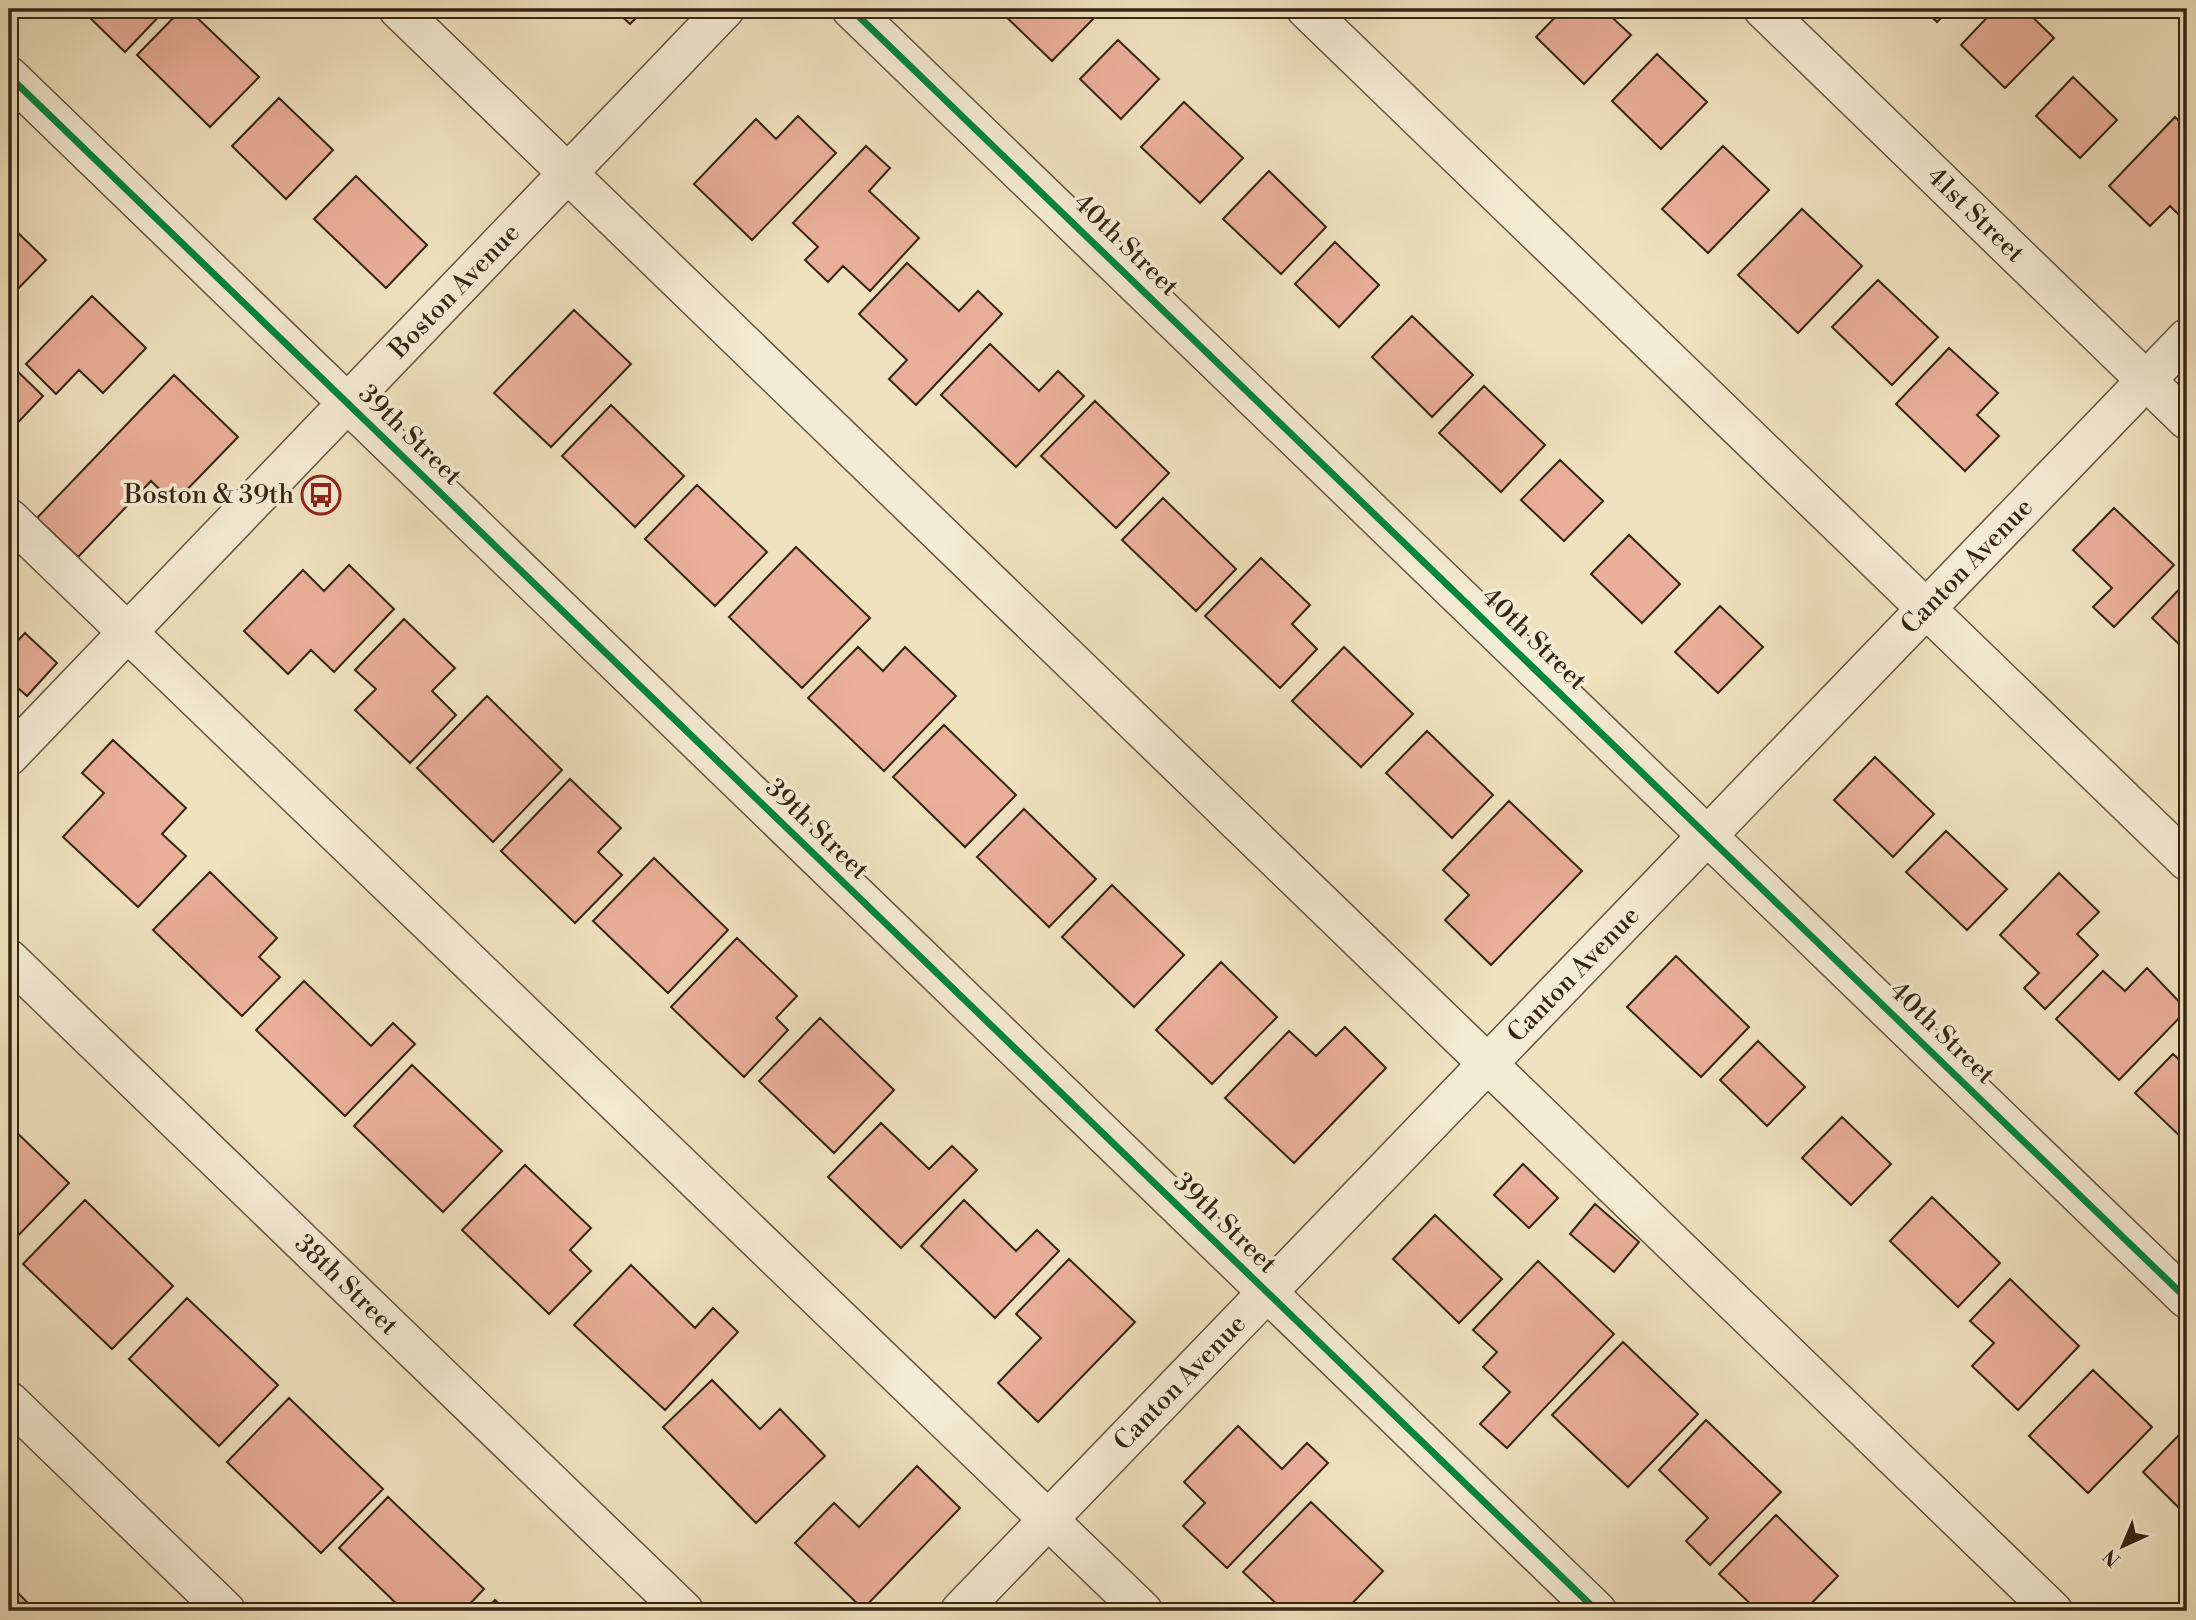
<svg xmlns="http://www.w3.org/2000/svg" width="2196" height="1620" viewBox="0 0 2196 1620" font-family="'Libre Bodoni',serif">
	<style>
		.building { fill: #eaaf99; stroke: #362514; stroke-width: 2 }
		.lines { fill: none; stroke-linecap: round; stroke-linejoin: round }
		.minor-casing { stroke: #64543f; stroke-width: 41 }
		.minor { stroke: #f5ecd5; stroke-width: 38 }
		.cycleway-casing { stroke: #f5ecd5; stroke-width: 11 }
		.cycleway { stroke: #00873e; stroke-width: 7 }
		.labels { text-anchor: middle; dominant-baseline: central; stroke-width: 7; stroke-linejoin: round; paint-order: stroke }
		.street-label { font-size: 26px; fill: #362514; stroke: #f5ecd5 }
		.poi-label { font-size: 26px; fill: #362514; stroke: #f5ecd5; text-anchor: end }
	</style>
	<rect width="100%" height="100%" fill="#f0e2bf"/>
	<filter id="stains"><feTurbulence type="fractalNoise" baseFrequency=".00286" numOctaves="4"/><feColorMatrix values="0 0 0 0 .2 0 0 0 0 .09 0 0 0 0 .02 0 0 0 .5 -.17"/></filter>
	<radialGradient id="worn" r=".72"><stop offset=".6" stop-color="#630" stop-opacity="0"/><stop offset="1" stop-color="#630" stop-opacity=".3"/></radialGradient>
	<!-- building -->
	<path class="building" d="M81 9H166L125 52Z
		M182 9H188L259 77 210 127 137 55Z
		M614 9H645L630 24Z
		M998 9H1084L1094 18 1052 61Z
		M1563 9H1603L1631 35 1584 84 1536 37Z
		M1923 9H1950L1937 22Z
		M1995 9H2024L2054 38 2005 88 1961 45Z
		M1118 40 1159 79 1121 119 1080 79Z
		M1657 54 1707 102 1661 149 1612 101Z
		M2073 77 2117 120 2080 158 2036 116Z
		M279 98 333 150 286 199 232 146Z
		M1184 102 1243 158 1200 203 1141 147Z
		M798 116 836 153 752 240 694 184 756 119 776 139Z
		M2175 117 2187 129V223L2170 206 2150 226 2109 186Z
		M866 146 890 168 869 191 919 238 870 291 843 266 828 282 805 260 818 247 793 223Z
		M1723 146 1769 190 1708 253 1662 209Z
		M1269 171 1326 227 1281 274 1223 219Z
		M356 176 427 245 386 288 314 219Z
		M1802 209 1862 266 1798 333 1738 275Z
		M9 224 46 260 9 298Z
		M1335 242 1379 285 1339 327 1295 284Z
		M907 263 959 311 978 291 1002 314 916 405 889 379 907 360 859 314Z
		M1878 280 1938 337 1892 385 1832 327Z
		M92 296 146 348 103 393 79 370 56 394 26 364Z
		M574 310 631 364 551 447 494 393Z
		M1412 316 1473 375 1432 417 1372 357Z
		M990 344 1039 391 1058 371 1084 396 1016 467 941 395Z
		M1949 348 1998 393 1977 415 1999 436 1965 471 1896 404Z
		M9 363 43 396 9 432Z
		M174 375 238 437 174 503 151 481 78 557 37 518Z
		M1484 386 1545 445 1501 492 1439 433Z
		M1095 401 1169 473 1116 528 1041 456Z
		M611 405 684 476 635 527 562 456Z
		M1560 460 1603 501 1564 541 1521 500Z
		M697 485 767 552 715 606 645 539Z
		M1163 498 1236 569 1196 611 1122 540Z
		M2114 508 2174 565 2114 627 2093 607 2112 588 2073 550Z
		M1629 535 1680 584 1642 623 1591 574Z
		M796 547 870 618 802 688 729 617Z
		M1261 558 1310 605 1292 624 1317 649 1280 688 1205 616Z
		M349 565 394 609 334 672 311 650 288 674 244 631 303 570 324 591Z
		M2187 581V652L2152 618Z
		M1720 606 1763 647 1718 693 1675 652Z
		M404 619 455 668 432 691 456 715 410 763 355 710 376 689 355 670Z
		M25 633 57 663 27 696 9 680V650Z
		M858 647 883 671 905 647 956 696 884 771 808 698Z
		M1344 647 1413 714 1361 767 1292 701Z
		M487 696 562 770 493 842 417 768Z
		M944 725 1016 795 965 847 893 777Z
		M1427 731 1493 795 1452 838 1386 773Z
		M113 740 186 808 162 834 186 856 138 907 63 837 104 793 82 773Z
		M1875 757 1934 814 1893 857 1834 800Z
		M570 779 621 828 598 852 622 875 575 923 501 851Z
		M1509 801 1582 871 1491 965 1445 920 1469 895 1443 870Z
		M1024 809 1096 879 1049 927 977 857Z
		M1946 831 2007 889 1967 930 1906 872Z
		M654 858 728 930 668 993 593 921Z
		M210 872 277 938 259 957 280 977 242 1016 153 930Z
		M2059 873 2099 912 2077 934 2098 955 2045 1009 2024 988 2039 973 2000 935Z
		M1112 885 1184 955 1134 1007 1062 937Z
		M737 938 797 996 776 1018 788 1030 744 1077 671 1007Z
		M1676 956 1749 1027 1701 1077 1627 1007Z
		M1221 962 1277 1017 1212 1084 1156 1030Z
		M2147 968 2187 1010 2119 1080 2056 1019 2103 971 2125 991Z
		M304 981 371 1046 393 1023 415 1044 345 1116 256 1030Z
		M820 1018 894 1090 834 1153 759 1081Z
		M1345 1027 1386 1068 1294 1163 1225 1098 1289 1031 1316 1056Z
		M1758 1041 1805 1087 1767 1126 1720 1080Z
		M2173 1054 2187 1067 2186 1142 2135 1093Z
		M412 1065 502 1151 443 1212 354 1126Z
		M1842 1117 1891 1164 1851 1205 1802 1158Z
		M881 1123 929 1169 952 1146 977 1170 901 1248 828 1177Z
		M9 1125 69 1183 9 1245Z
		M1523 1164 1558 1198 1529 1228 1494 1195Z
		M525 1165 591 1228 570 1250 591 1271 549 1314 462 1230Z
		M1932 1197 2000 1263 1958 1307 1890 1241Z
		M85 1200 173 1286 112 1349 23 1264Z
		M964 1200 1016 1251 1037 1230 1059 1251 995 1318 921 1246Z
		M1595 1204 1639 1242 1614 1272 1570 1234Z
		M1435 1215 1502 1279 1459 1323 1393 1259Z
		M1069 1259 1135 1322 1038 1422 998 1383 1041 1338 1016 1314Z
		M1538 1261 1614 1334 1507 1448 1480 1424 1510 1392 1483 1367 1497 1352 1473 1330Z
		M631 1265 695 1328 713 1308 738 1332 665 1410 574 1325Z
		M2010 1279 2079 1346 2018 1410 1972 1366 1994 1343 1970 1321Z
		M187 1298 278 1385 219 1446 129 1359Z
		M1623 1342 1698 1414 1628 1487 1552 1415Z
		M2093 1370 2152 1427 2088 1493 2029 1436Z
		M712 1380 760 1429 780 1409 825 1456 756 1523 663 1427Z
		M289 1398 383 1489 321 1553 227 1462Z
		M1706 1420 1781 1492 1710 1565 1686 1541 1708 1518 1659 1470Z
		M1238 1426 1282 1469 1307 1443 1328 1463 1227 1568 1183 1526 1205 1503 1184 1482Z
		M2180 1434 2187 1442V1510L2184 1513 2143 1472Z
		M917 1466 960 1508 863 1609 795 1543 834 1503 859 1527Z
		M388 1497 484 1589 463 1611H404L339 1548Z
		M1311 1502 1383 1571 1345 1611H1284L1243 1572Z
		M1776 1515 1838 1576 1804 1611H1758L1719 1574Z
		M9 1584 36 1611H9Z
		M495 1600 507 1611H484Z"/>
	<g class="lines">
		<defs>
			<g id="minor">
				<path d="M398 9 2053 1611"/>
				<path d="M851 9 2187 1299"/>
				<path d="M1306 9 2187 861"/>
				<path id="s1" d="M1763 9 2187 420"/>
				<path d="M9 76 1597 1611"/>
				<path d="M9 518 1143 1611"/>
				<path id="s2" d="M9 756 725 9"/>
				<path id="s3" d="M9 959 684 1611"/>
				<path d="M9 1401 226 1611"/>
				<path id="s4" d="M960 1611 2187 338"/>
			</g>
		</defs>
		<!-- minor casing -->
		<use href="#minor" class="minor-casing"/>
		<!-- minor -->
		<use href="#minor" class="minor"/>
		<defs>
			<path id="cycleway" d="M851 9 2187 1299
				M9 76 1597 1611"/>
		</defs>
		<!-- cycleway casing -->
		<use href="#cycleway" class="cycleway-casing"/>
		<!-- cycleway -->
		<use href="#cycleway" class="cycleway"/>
	</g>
	<!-- icons -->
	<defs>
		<symbol id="bus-ring" viewBox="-11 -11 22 22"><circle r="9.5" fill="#f5ecd5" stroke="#8f2418" stroke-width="1.5"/><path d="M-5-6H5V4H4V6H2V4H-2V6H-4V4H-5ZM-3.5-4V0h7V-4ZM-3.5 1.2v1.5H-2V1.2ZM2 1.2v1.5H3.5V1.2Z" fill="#8f2418"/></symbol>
	</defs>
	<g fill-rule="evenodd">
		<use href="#bus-ring" x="299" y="473" width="44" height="44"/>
	</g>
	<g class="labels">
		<!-- street labels -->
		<g class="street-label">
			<text stroke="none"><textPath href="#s1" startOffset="296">41st Street</textPath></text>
			<text transform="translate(1126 245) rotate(44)">40th Street</text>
			<text stroke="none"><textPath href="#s2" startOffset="644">Boston Avenue</textPath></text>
			<text transform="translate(410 435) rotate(44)">39th Street</text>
			<text stroke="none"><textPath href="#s4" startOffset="1451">Canton Avenue</textPath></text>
			<text transform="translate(1534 639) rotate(44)">40th Street</text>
			<text transform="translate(817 829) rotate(44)">39th Street</text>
			<text stroke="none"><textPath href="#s4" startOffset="884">Canton Avenue</textPath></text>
			<text transform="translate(1942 1033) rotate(44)">40th Street</text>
			<text transform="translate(1225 1223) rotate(44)">39th Street</text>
			<text stroke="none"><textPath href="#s3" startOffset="469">38th Street</textPath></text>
			<text stroke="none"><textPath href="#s4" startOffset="317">Canton Avenue</textPath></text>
		</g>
		<!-- poi labels -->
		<g class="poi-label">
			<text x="294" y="495">Boston &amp; 39th</text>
		</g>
	</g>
	<!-- margin -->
	<rect width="2196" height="1620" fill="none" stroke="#f0e2bf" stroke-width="35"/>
	<rect x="10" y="10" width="2175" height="1599" fill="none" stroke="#362514" stroke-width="3.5"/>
	<rect x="18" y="18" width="2161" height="1585" fill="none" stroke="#362514" stroke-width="2"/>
	<!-- north arrow -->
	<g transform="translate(2123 1546) rotate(224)" stroke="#f5ecd5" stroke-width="5" paint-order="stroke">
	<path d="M0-5L12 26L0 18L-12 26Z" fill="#362514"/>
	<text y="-10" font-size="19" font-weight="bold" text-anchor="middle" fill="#362514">N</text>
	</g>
	<rect width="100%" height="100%" filter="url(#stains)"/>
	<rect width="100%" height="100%" fill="url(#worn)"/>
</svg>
